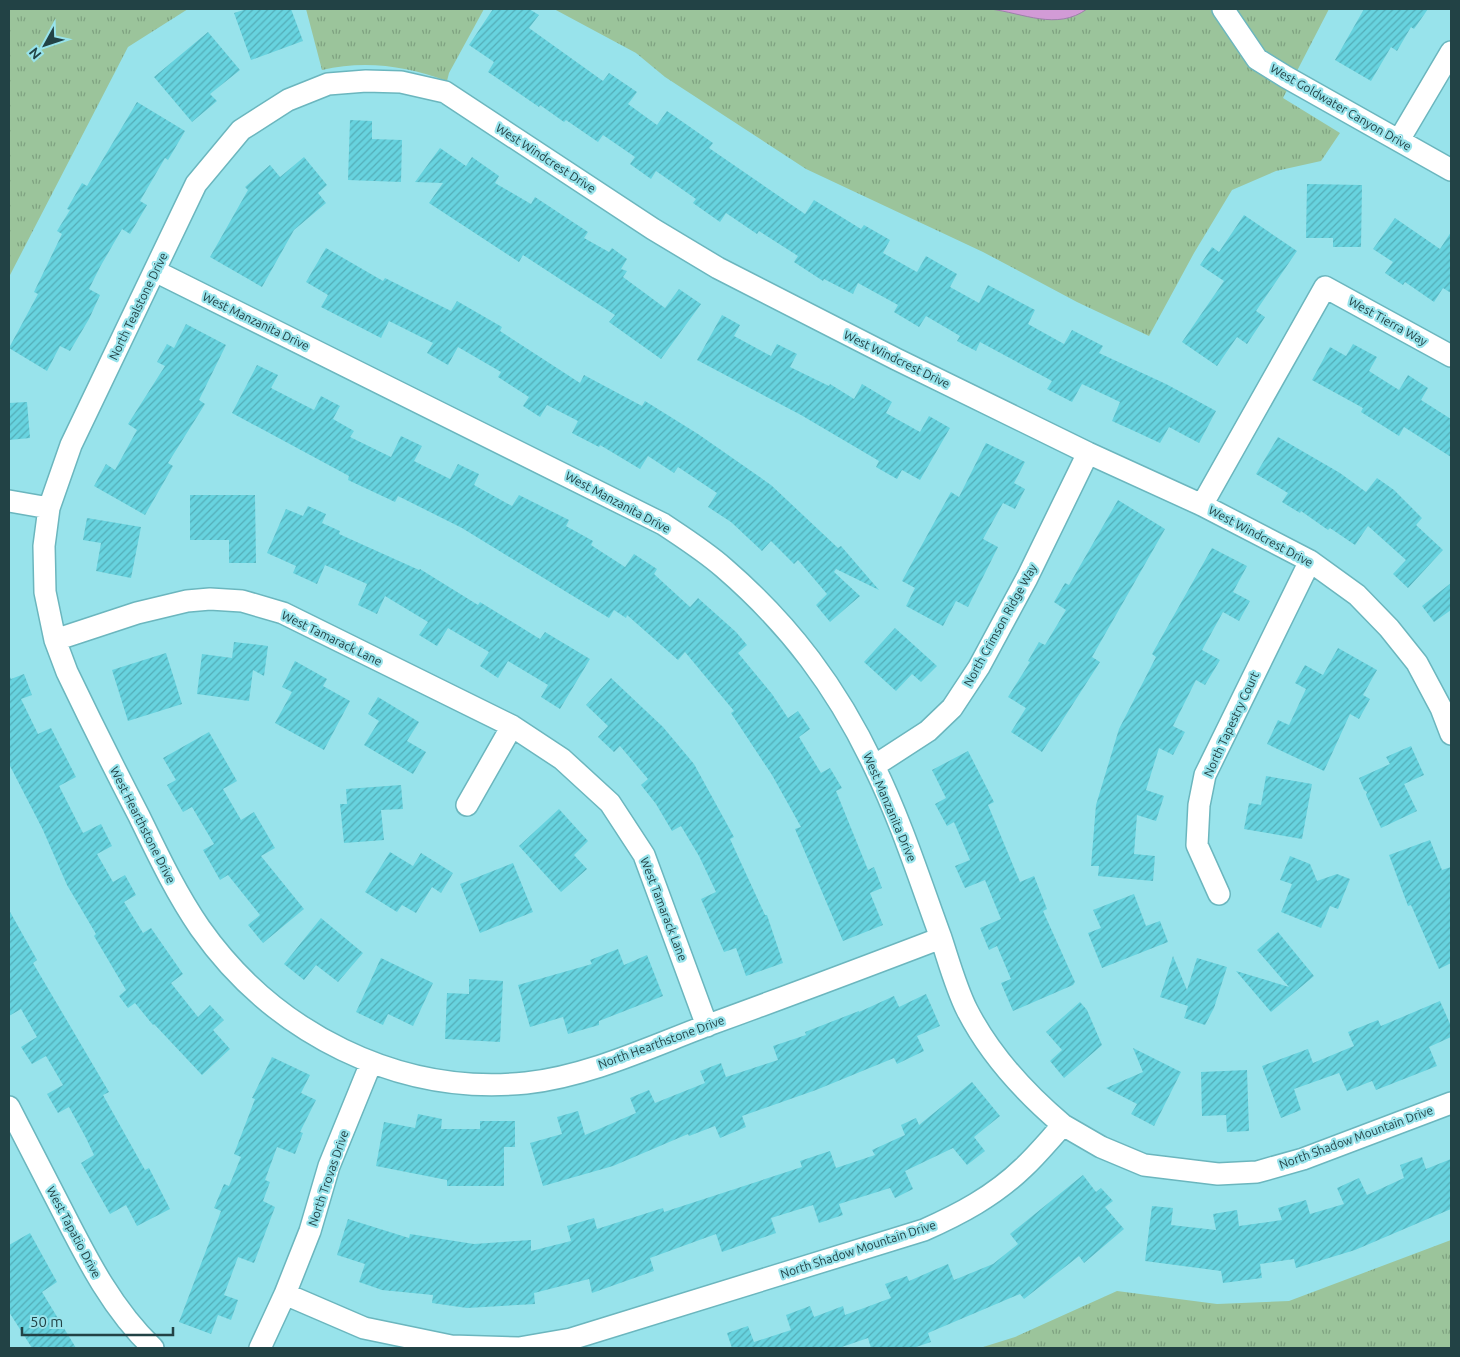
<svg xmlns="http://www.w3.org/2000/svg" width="1460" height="1357" viewBox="0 0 1460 1357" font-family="Ubuntu,sans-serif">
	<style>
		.grass { fill: url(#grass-tufts) }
		.water { fill: #d29bd6; stroke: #9d80aa }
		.building { fill: url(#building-hatch) }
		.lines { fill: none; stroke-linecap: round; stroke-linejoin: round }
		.minor-casing { stroke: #6bb6be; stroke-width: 24 }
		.minor { stroke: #fff; stroke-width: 21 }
		.labels { text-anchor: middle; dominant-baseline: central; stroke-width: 4.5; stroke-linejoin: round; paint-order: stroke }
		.street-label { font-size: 12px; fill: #224245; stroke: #98e3eb }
	</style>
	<defs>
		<pattern id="grass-tufts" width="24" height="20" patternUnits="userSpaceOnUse" patternTransform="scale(1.25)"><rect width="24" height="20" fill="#9bc49b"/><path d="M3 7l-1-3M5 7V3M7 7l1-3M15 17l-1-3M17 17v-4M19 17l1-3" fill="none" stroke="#7ea180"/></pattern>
		<pattern id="building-hatch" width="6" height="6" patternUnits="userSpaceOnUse" patternTransform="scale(1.25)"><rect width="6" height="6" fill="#67d3df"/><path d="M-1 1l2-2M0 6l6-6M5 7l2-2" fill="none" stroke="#54adb7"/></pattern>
	</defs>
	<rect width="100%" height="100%" fill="#98e3eb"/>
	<!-- grass -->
	<path class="grass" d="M9 9H188L128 47 9 277Z
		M306 9H484L449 73 447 81C406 66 365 60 322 70Z
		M554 9H1329L1283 98 1340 133 1321 161 1276 171 1232 190 1194 253 1149 336 1077 302 983 252 806 169 665 77 636 53Z
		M1451 1240V1348H980L1015 1337 1117 1291 1217 1304 1289 1301Z"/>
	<!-- water -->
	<path class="water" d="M990 9H1087C1057 31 1023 13 990 9Z"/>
	<!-- building -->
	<path class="building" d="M247 9H291L303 41 251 60 234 13Z
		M493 9H529L539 15 529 28 603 81 609 73 637 92 628 104 657 125 667 111 713 143 709 148 805 214 814 200 861 229 864 225 890 240 883 253 917 272 926 256 957 274 950 287 979 303 988 285 1035 310 1028 324 1064 344 1072 330 1103 346 1099 353 1166 384 1216 411 1199 443 1169 427 1160 443 1132 430 1112 421 1120 402 1082 384 1072 402 1047 389 1052 381 980 342 976 351 957 341 960 336 926 316 919 327 894 312 898 305 858 283 853 294 824 279 823 281 794 262 798 256 759 231 757 234 726 213 720 222 693 203 696 199 656 171 651 179 630 164 635 157 603 135 598 142 566 120 564 122 540 105 539 107 488 72 494 62 469 45Z
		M1364 9H1428L1414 29 1411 27 1397 51 1391 47 1371 81 1335 60Z
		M208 32 240 70 210 94 217 101 192 122 154 77Z
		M137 102 185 131 168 160 165 158 140 201 147 205 130 234 122 229 100 267 89 289 100 295 89 319 70 351 60 346 47 371 9 348 38 294 34 292 62 234 57 231 70 210 67 209 82 183 87 186Z
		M350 120 372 121V139L402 140 401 182 348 180Z
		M440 148 466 166 472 157 499 176 495 183 531 204 535 197 588 232 584 238 609 252 612 248 627 259 621 269 627 271 623 277 665 308 679 289 701 304 661 359 609 322 615 315 523 255 519 262 429 203 443 183 415 182Z
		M304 157 327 185 318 193 326 203 294 230 262 287 210 257 248 190 245 187 270 165 280 177Z
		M1307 184 1362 185 1361 247H1333V238H1306Z
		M1244 215 1297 251 1256 311 1265 317 1247 344 1237 337 1217 366 1182 342 1224 281 1200 265 1212 247 1219 252Z
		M1395 218 1440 249 1451 232V293L1443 288 1434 302 1405 282 1403 285 1385 273 1393 262 1373 249Z
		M326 248 383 281 385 278 451 311 457 301 502 327 500 331 580 383 584 375 642 406 645 401 698 434 771 485 838 548 841 546 879 590 836 569 834 572 860 596 830 622 816 605 827 594 798 560 794 564 771 541 762 551 731 522 708 507 717 493 678 467 674 473 648 456 640 469 600 445 599 447 572 433 578 421 547 405 540 417 523 406 529 397 498 377 501 372 458 347 448 365 427 353 433 343 389 321 381 338 321 307 328 295 306 282Z
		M722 315 740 325 734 336 771 356 777 344 797 354 790 367 829 386 830 384 854 399 862 384 892 402 886 413 920 432 929 416 950 428 920 480 902 470 897 479 876 467 879 461 801 415 697 360Z
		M186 324 226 345 199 400 205 404 168 463 173 466 145 515 94 486 106 464 115 470 137 430 128 424 165 366 157 362 167 344 174 348Z
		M1353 344 1377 357 1369 371 1399 390 1408 375 1428 388 1421 400 1451 419V457L1404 427 1399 436 1361 412 1363 408 1312 380 1330 347 1346 356Z
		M257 365 278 375 271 388 314 410 321 396 340 406 333 419 354 431 350 437 391 457 401 436 422 446 414 461 450 479 458 464 479 474 474 485 512 506 519 495 569 520 566 526 593 541 591 545 625 567 634 554 657 569 654 574 690 607 698 598 736 632 747 645 738 653 772 694 788 718 798 711 810 729 799 737 821 773 830 768 842 788 836 791 868 870 874 867 882 888 870 893 883 925 843 941 795 829 801 827 772 775 731 713 734 711 685 652 678 660 627 615 626 618 614 610 609 618 462 528 398 496 395 502 348 480 349 476 232 413Z
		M27 402 30 438 9 440V403Z
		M1278 437 1340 473 1366 492 1377 478 1394 490 1422 518 1416 525 1443 550 1408 588 1393 574 1406 560 1368 526 1355 545 1330 528 1328 530 1301 511 1300 513 1282 502 1288 493 1256 474Z
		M986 443 1025 462 1014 483 1025 489 1015 509 1003 503 983 539 998 547 968 607 956 601 943 626 906 606 915 588 902 581 951 492 959 497Z
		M190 495H255L256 563H229V540H190Z
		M1118 500 1165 529 1092 657 1100 662 1042 752 1011 732 1026 708 1008 697 1030 662 1028 661 1039 642 1045 645 1066 610 1054 602 1065 583 1069 585Z
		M308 506 326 514 322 523 340 531 339 534 419 570 420 569 478 605 480 602 540 639 545 632 590 659 560 709 541 697 548 685 508 661 498 678 480 666 489 652 448 628 437 646 419 635 428 622 385 596 377 614 358 605 367 584 325 565 317 584 293 573 296 566 267 553 286 509 303 516Z
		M87 518 141 527 131 578 96 571 101 543 83 540Z
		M1212 548 1247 566 1233 592 1250 601 1239 621 1223 612 1202 650 1220 660 1205 685 1196 680 1173 726 1185 732 1173 755 1159 748 1146 790 1164 796 1156 821 1137 815 1134 854 1155 856 1153 881 1098 876 1099 866H1091L1096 805 1119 729 1156 657 1152 654Z
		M1451 583V610L1434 622 1422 606Z
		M895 628 937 666 921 682 912 674 896 691 864 662Z
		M234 642 268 646 264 676 253 670 249 701 197 694 202 654 232 658Z
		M1338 648 1377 670 1363 695 1370 699 1359 719 1350 714 1324 771 1267 744 1278 720 1289 725 1306 689 1295 683 1305 665 1323 675Z
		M166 653 182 704 128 721 112 670Z
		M295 661 327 679 323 686 350 701 324 750 275 723 292 692 282 687Z
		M24 674 32 695 21 699 38 734 51 728 76 777 59 786 83 833 101 824 112 846 97 854 113 882 125 875 136 895 124 902 143 933 151 928 183 974 171 983 198 1017 210 1005 224 1020 213 1030 230 1049 202 1075 154 1024 153 1025 135 1003 128 1008 119 996 126 990 94 936 96 934 67 885 43 830 9 764V675L11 679Z
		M611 678 663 727 694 764 734 837 730 839 765 915H767L783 963 746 976 736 948 724 952 701 899 716 892 699 856 681 826 672 831 656 804 641 785 648 779 620 746 614 752 598 737 608 726 586 705Z
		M378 697 419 722 407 741 426 752 413 774 364 745 379 721 368 714Z
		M209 732 237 781 223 789 241 820 254 812 275 848 261 856 304 909 263 943 248 925 260 915 228 875 220 880 203 850 214 844 192 807 183 812 167 785 176 780 163 758Z
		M1411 746 1424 775 1404 784 1417 811 1381 828 1366 795 1367 792 1364 790 1359 778 1390 764 1386 757Z
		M968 751 994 802 988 805 1020 882 1034 876 1047 909 1043 911 1075 982 1073 985 1013 1011 1001 983 1011 979 997 946 989 950 980 928 1001 919 985 880 965 888 955 866 970 860 954 822 947 826 935 804 946 798 932 770Z
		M1266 776 1312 784 1302 839 1244 829 1249 803 1261 805Z
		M401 785 403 809 381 810 384 840 344 843 340 804H347L346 789Z
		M559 809 588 841 574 855 587 869 561 892 519 846Z
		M1430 840 1442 870 1451 867V963L1439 969 1411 905 1408 906 1389 855Z
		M390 852 413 866 421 853 453 873 441 893 432 887 416 913 402 905 397 912 365 892Z
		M1290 856 1310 864 1317 881 1337 874 1350 879 1338 909 1330 906 1321 928 1281 912 1292 884 1280 880Z
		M513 863 533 912 480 933 460 884Z
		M1134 894 1146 926 1160 921 1168 942 1102 968 1088 933 1101 928 1093 910Z
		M9 910 37 960 33 963 109 1092 103 1095 145 1170 149 1168 170 1209 137 1226 126 1205 110 1214 81 1163 94 1155 86 1138 69 1107 58 1113 47 1094 63 1085 46 1056 32 1064 21 1047 37 1037 21 1009 9 1016Z
		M321 918 363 953 338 982 316 965 304 980 284 964Z
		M1278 932 1314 976 1271 1012 1236 971 1289 987 1257 950Z
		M618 949 624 965 647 955 663 996 599 1021V1025L568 1034 563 1017 530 1027 518 985 592 964 590 960Z
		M1173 956 1187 990 1197 958 1227 967 1214 1008 1205 1025 1184 1018 1188 1006 1160 997Z
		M381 958 433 983 413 1026 388 1014 383 1025 356 1012Z
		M469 979 503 981 500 1042 445 1039 447 993 469 994Z
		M926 994 940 1026 917 1036 924 1051 897 1064 894 1058 816 1090 742 1116 746 1127 720 1138 715 1126 689 1136 688 1134 613 1166 543 1186 530 1143 562 1134 557 1117 578 1111 585 1135 636 1113 630 1098 649 1090 655 1103 705 1083 700 1071 721 1063 726 1077 778 1060 773 1046 806 1035 805 1032 859 1011V1012L894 996 899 1007Z
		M1440 1001 1451 1026V1037L1429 1047 1437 1066 1376 1090 1372 1081 1347 1091 1339 1073 1294 1089 1301 1110 1281 1118 1262 1066 1308 1049 1313 1063 1354 1046 1348 1032 1378 1020 1381 1026Z
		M1080 1002 1087 1010 1102 1045 1064 1078 1050 1061 1062 1050 1046 1032Z
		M1133 1048 1181 1072 1154 1126 1131 1114 1137 1104 1106 1088 1143 1072Z
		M272 1057 310 1075 301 1093 316 1100 300 1132 303 1133 295 1154 277 1147 265 1180 270 1182 263 1201 275 1207 254 1263 238 1257 224 1295 238 1300 231 1320 218 1315 211 1334 179 1322 221 1211 214 1208 224 1184 229 1186 241 1157 234 1154 255 1099 252 1098Z
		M1247 1070 1249 1131 1227 1132 1226 1115 1202 1116 1201 1072Z
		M972 1082 1000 1116 974 1137 985 1151 967 1165 953 1148 905 1171 913 1189 895 1198 890 1188 839 1204 843 1215 819 1223 813 1205 771 1218 776 1233 722 1252 716 1234 650 1258 654 1271 592 1293 589 1279 534 1293 535 1304 467 1308 432 1303 433 1295 382 1290 359 1282 365 1264 337 1255 348 1219 409 1238 410 1234 474 1244 531 1240V1251L571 1241 567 1226 594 1218 597 1229 663 1208 664 1212 802 1167 800 1161 830 1151 836 1168 875 1155 872 1150 905 1135 901 1125 916 1118 919 1125Z
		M418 1114 442 1119 441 1129H480V1121H515V1147H504V1186H447V1180L376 1166 384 1122 415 1128Z
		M1422 1157 1426 1169 1451 1159V1209L1355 1250 1296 1268 1294 1259 1260 1264 1262 1278 1223 1283 1221 1271 1145 1261 1152 1206 1173 1208 1171 1225 1216 1230 1213 1214 1237 1210 1239 1226 1282 1220 1278 1208 1306 1200 1310 1214 1344 1204 1337 1188 1359 1178 1367 1195 1404 1178 1400 1165Z
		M1083 1175 1096 1192 1101 1188 1113 1201 1105 1207 1124 1229 1084 1263 1079 1256 1024 1299 1020 1294 928 1333 931 1342 913 1348H871L868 1338 839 1348H732L727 1333 748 1326 754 1342 791 1330 786 1315 810 1306 814 1317 843 1306 845 1315 891 1298 885 1284 907 1276 909 1281 948 1264 954 1280 993 1264 1018 1244 1010 1234Z
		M30 1233 57 1282 42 1292 76 1348H32L9 1312V1245Z"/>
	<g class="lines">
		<defs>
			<path id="minor" d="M1223 9 1257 59 1286 77 1451 170
				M1399 140 1451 52
				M155 271 663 524C684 538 706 552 724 568 790 625 837 688 874 766 901 821 920 881 941 938 949 962 956 988 967 1010 990 1055 1024 1092 1063 1125
				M9 501 49 508
				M1202 505 1325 287 1451 356
				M55 640 137 613 187 601 210 599 242 601 283 613 512 726 562 759 610 803 644 855 707 1026
				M874 766 928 731 952 708 979 667 1027 578 1088 453
				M467 805 512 726
				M1219 894 1197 845 1199 805 1205 775 1310 561
				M941 938C865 967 788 996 711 1024 652 1046 590 1076 526 1083 398 1096 274 1033 200 928 176 893 158 855 139 816 114 768 90 720 67 672L55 640 45 592 44 546 49 508 71 445 196 184 241 130 288 100 328 84 366 81 401 82 445 92 653 229 718 268 896 359 1088 453 1202 505 1310 561 1357 595 1389 628 1417 663 1441 708 1451 734
				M9 1107C27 1142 45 1177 63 1212 88 1261 113 1310 153 1348
				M285 1294 310 1231 329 1166 371 1063
				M260 1348 285 1294 364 1328 451 1346 519 1348 571 1339 924 1230C960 1214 994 1196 1023 1168 1037 1155 1050 1139 1063 1125L1101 1147 1144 1165 1218 1174 1257 1172 1303 1159 1451 1103"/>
		</defs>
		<!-- minor casing -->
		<use href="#minor" class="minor-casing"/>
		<!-- minor -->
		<use href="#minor" class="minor"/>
	</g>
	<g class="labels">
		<!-- street labels -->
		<g class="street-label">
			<text transform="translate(1341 107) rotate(30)">West Goldwater Canyon Drive</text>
			<text transform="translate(546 158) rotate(33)">West Windcrest Drive</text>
			<text transform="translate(138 306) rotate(-64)">North Tealstone Drive</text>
			<text transform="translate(256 321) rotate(26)">West Manzanita Drive</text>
			<text transform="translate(1388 321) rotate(29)">West Tierra Way</text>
			<text transform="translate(897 359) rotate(26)">West Windcrest Drive</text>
			<text transform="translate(618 502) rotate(28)">West Manzanita Drive</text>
			<text transform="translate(1261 536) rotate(28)">West Windcrest Drive</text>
			<text transform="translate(1000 625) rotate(-61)">North Crimson Ridge Way</text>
			<text transform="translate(332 638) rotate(26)">West Tamarack Lane</text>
			<text transform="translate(1231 724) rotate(-65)">North Tapestry Court</text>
			<text transform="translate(890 807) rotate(67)">West Manzanita Drive</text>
			<text transform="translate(143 825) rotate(63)">West Hearthstone Drive</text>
			<text transform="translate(664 909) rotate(69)">West Tamarack Lane</text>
			<text transform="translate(661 1042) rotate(-20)">North Hearthstone Drive</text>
			<text transform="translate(1356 1137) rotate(-20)">North Shadow Mountain Drive</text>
			<text transform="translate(328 1178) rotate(-71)">North Trovas Drive</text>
			<text transform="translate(74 1232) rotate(62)">West Tapatio Drive</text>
			<text transform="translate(858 1249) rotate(-18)">North Shadow Mountain Drive</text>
		</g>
	</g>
	<!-- border -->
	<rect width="1460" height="1357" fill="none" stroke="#224245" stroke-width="20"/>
	<!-- north arrow -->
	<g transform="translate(45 45) rotate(230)" stroke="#98e3eb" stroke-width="4" paint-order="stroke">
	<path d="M0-4L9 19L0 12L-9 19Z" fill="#224245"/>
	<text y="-8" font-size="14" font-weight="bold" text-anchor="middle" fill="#224245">N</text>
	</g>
	<!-- scale -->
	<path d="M22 1327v8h151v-8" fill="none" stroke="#224245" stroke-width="2.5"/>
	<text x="30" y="1327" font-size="15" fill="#224245" stroke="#98e3eb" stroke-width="4" paint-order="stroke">50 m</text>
</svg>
